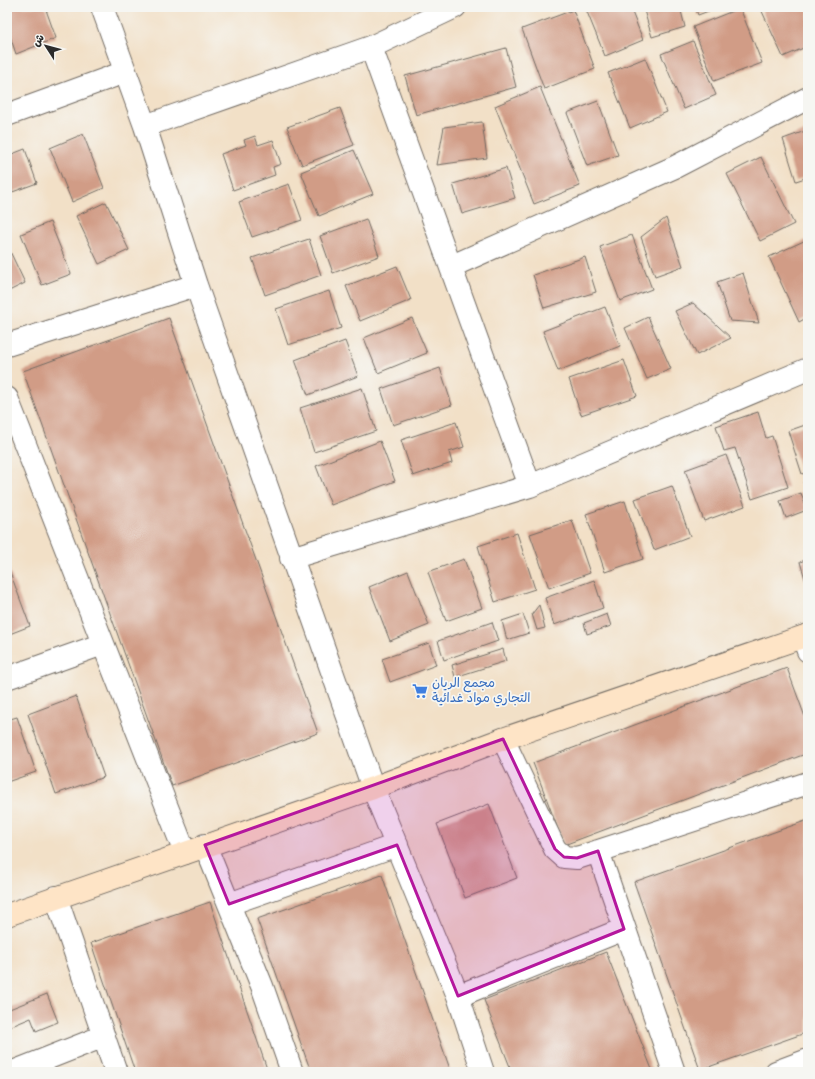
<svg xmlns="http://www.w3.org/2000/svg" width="815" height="1079" viewBox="0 0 815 1079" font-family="'Gochi Hand','Playpen Sans Arabic',sans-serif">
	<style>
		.building { fill: #d19c86 }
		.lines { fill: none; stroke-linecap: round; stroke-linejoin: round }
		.minor-casing { stroke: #716a62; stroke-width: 24 }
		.secondary-casing { stroke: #716a62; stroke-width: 24 }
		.minor { stroke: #fff; stroke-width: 22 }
		.secondary { stroke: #fee4c6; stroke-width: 22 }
		.marked { fill: #b5179e; fill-opacity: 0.2; stroke: #b5179e; stroke-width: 3; stroke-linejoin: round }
		.labels { text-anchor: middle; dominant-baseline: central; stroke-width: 3.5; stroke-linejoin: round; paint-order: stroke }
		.shop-label { font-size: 13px; fill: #366cbe; stroke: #f6f6f2; text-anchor: start }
	</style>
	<rect width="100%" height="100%" fill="#f6f6f2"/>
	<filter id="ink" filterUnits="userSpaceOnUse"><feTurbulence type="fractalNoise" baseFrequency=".025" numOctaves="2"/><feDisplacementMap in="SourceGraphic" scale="8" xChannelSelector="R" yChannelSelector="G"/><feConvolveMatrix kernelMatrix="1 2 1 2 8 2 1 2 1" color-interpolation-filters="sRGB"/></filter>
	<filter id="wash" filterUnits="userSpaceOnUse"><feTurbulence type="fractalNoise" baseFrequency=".012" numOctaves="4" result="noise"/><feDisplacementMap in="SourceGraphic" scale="16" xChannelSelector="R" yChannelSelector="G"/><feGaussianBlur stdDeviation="0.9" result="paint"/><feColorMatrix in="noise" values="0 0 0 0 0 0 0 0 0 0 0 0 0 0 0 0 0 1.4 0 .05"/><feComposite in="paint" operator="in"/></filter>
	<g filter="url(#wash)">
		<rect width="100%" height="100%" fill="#f2e0c7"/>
		<g id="blocks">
			<!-- building -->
			<path class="building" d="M7 7H45L56 38 16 54 7 27Z
				M585 7H630L643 40 605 56Z
				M643 7H680L685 27 652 37Z
				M695 7H719L698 15Z
				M760 7H808V46L783 57Z
				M740 8 762 63 714 81 693 27Z
				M573 10 595 69 544 89 522 29Z
				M693 41 716 95 684 109 661 54Z
				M506 48 516 87 416 115 405 76Z
				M645 58 667 112 630 128 608 73Z
				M540 87 580 186 534 204 495 106Z
				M598 101 618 155 587 166 567 113Z
				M340 108 354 145 302 165 287 127Z
				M482 122 487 158 437 165 444 127Z
				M808 130V177L796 181 783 139Z
				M83 134 104 188 72 202 50 148Z
				M255 136 258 145 273 140 281 164 273 167 275 175 233 190 221 154 246 145 244 140Z
				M25 149 37 183 7 194V156Z
				M354 150 373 194 319 216 301 172Z
				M761 157 794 224 760 241 727 174Z
				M506 168 515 198 462 214 453 184Z
				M289 184 302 220 252 237 239 202Z
				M106 202 129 250 99 264 76 216Z
				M666 218 683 266 655 276 641 237Z
				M366 219 379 256 333 273 320 236Z
				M50 222 71 274 42 285 21 234Z
				M632 235 652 289 620 301 600 247Z
				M309 239 321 275 265 295 252 258Z
				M806 240 808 244V317L799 322 769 257Z
				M7 245 25 283 7 292Z
				M585 257 596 292 544 308 533 275Z
				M397 266 411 300 360 321 346 286Z
				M743 273 759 323 730 321 717 282Z
				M329 291 341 328 288 345 276 309Z
				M693 303 731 338 697 355 675 311Z
				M605 307 620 346 558 371 543 331Z
				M648 317 671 369 647 379 625 328Z
				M169 318 318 733 172 786 23 371Z
				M412 318 427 353 378 373 364 338Z
				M345 341 358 376 308 395 295 360Z
				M624 360 637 396 581 415 569 379Z
				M440 368 452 405 393 425 381 389Z
				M362 388 376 431 314 452 300 408Z
				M758 412 766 438 772 436 788 487 752 499 735 448 724 451 716 426Z
				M456 422 464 447 449 452 452 463 413 476 401 440Z
				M808 424V472L802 474 788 431Z
				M380 441 395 481 331 505 316 466Z
				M726 455 745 506 704 521 685 470Z
				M808 480V496L803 482Z
				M672 486 690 536 654 550 635 499Z
				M801 493 807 510 786 518 780 501Z
				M625 501 643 559 605 572 586 514Z
				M572 520 590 573 549 588 530 534Z
				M517 533 535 589 495 602 478 546Z
				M464 559 482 608 446 621 428 572Z
				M808 559V581L806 582 800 562Z
				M7 564 30 626 7 635Z
				M408 571 429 625 390 641 369 587Z
				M594 580 603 608 554 625 545 598Z
				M539 605 545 628 537 630 532 614Z
				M523 614 529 633 507 640 502 621Z
				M607 614 611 626 587 634 584 623Z
				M492 622 498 641 444 660 438 641Z
				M429 643 436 665 390 682 382 659Z
				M503 649 506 661 455 677 452 665Z
				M787 668 808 725V753L564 845 533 763Z
				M76 696 104 777 56 794 28 714Z
				M17 717 36 772 7 782V720Z
				M489 804 517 878 465 898 437 824Z
				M808 820V1032L700 1070 634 882Z
				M382 875 451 1072H311L257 919Z
				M210 902 268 1072H135L91 943Z
				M606 952 653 1072H512L484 1000Z
				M47 994 58 1022 36 1031 31 1018 7 1028V1010Z"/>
		</g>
	</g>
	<g filter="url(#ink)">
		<use href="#blocks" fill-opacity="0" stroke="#716a62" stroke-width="1"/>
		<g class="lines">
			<defs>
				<path id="minor" d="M102 7 145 126 196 285 373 788 458 996 483 1072
					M371 47 530 486
					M7 115 125 72
					M145 126 371 47 455 7
					M452 266 675 167 808 98
					M7 345 196 285
					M7 398 185 853
					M291 558 530 486 808 369
					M803 637 808 651
					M7 678 103 644
					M503 739 555 849 564 857 577 858 808 783
					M205 845 262 986 292 1072
					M598 851 674 1072
					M56 897 116 1072
					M229 904 397 845
					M458 996 624 929
					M13 1072 104 1036
					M776 1072 808 1060"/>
				<path id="secondary" d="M7 915 373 788 503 739 808 635"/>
			</defs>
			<!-- minor casing -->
			<use href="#minor" class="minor-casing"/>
			<!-- secondary casing -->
			<use href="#secondary" class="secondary-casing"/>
			<!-- minor -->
			<use href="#minor" class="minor"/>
			<!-- secondary -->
			<use href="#secondary" class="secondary"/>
		</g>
	</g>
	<!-- marked area -->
	<path class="marked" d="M503 739 555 849 564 857 577 858 598 851 624 929 458 996 397 845 229 904 205 845Z"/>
	<!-- icons -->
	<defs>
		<symbol id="supermarket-bare" viewBox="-9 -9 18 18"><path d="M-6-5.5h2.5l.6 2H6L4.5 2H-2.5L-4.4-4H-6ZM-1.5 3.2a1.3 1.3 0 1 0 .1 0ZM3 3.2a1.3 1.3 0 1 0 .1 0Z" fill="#3f7fe0" stroke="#f6f6f2" stroke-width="2.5" paint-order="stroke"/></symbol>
	</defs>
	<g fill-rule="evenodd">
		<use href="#supermarket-bare" x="409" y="680" width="22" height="22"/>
	</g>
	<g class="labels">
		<!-- shop labels -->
		<g class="shop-label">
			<text x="432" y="684">مجمع الريان<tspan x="432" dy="15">التجاري مواد غدائية</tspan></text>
		</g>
	</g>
	<!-- margin -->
	<rect width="815" height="1079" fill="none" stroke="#f6f6f2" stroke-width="24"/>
	<!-- north arrow -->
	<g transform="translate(46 46) rotate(306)" stroke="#f6f6f2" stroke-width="3" paint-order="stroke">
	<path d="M0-3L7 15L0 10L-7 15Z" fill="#2b2b2b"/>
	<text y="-6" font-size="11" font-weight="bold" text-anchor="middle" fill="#2b2b2b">ش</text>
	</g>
</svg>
